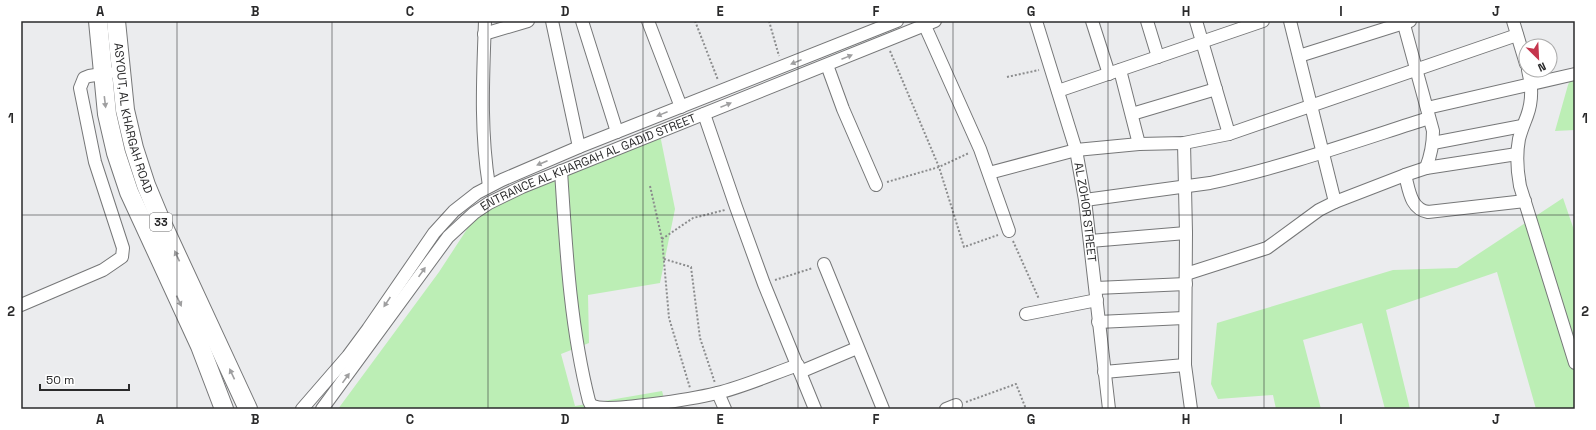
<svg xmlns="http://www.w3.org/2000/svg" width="1596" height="430" viewBox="0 0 1596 430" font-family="'Space Grotesk',sans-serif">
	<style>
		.green { fill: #bceeb5 }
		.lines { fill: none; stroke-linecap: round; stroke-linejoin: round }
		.minor-casing { stroke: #767778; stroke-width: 14 }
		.highway-casing { stroke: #767778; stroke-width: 20 }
		.path { stroke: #8b8c8d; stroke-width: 2; stroke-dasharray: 2 2; stroke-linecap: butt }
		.minor { stroke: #fff; stroke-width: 12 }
		.highway { stroke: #fff; stroke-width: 18 }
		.oneway { fill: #9f9fa0 }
		.grid { fill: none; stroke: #2a2a2b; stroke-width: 1; stroke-opacity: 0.55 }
		.labels { text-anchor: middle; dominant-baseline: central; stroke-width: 3; stroke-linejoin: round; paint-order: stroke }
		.shield { fill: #fff; stroke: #6a6a6b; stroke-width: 1 }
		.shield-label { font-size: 11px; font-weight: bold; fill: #2a2a2b }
		.street-label { font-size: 12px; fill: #2a2a2b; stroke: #fff }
		.neatline { fill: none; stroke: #2a2a2b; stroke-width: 1.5 }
		.grid-label { font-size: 13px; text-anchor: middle; font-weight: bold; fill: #2a2a2b }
	</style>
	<rect width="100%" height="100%" fill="#ebecee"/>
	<!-- green -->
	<path class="green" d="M1575 69V130L1555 131 1568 85Z
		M658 125 675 209 660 283 588 295 589 343 561 354 575 406 662 391 667 409H338L439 272 473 220 503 193Z
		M1563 198 1575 233V409H1536L1497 272 1386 310 1410 409H1385L1362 323 1303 340 1321 409H1276L1273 395 1218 399 1211 384 1217 323 1393 270 1457 268Z"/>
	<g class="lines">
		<defs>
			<g id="minor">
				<path d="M485 21C483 77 480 130 489 186"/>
				<path d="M552 21 579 147"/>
				<path d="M582 21 617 132"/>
				<path d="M648 21 681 107"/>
				<path id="s1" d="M1036 21 1076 150 1085 200 1109 409"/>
				<path d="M1092 21 1109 74"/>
				<path d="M1147 21 1158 57"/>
				<path d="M1196 21 1229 134"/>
				<path d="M1290 21 1335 202"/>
				<path d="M1403 21 1433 131C1433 145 1431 155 1426 168"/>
				<path d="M1513 21 1526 64"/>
				<path d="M925 26 980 149 1009 231"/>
				<path d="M484 34 528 21"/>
				<path d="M1299 56 1410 21"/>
				<path d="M827 65 843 109 876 185"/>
				<path d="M1120 70 1139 144"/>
				<path d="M1528 70C1532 85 1533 100 1527 116 1524 124 1521 131 1519 139 1516 155 1517 170 1520 186L1575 363"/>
				<path d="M1058 91 1263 21"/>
				<path d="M1427 108 1575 74"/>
				<path d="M704 114 736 207 764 284 815 409"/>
				<path d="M1132 114 1216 89"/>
				<path d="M1184 143 1186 233 1185 365 1191 409"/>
				<path d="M1433 143 1522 126"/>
				<path d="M561 171C566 248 570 326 589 401L591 405C605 414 697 398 717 393 743 387 772 374 798 365"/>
				<path d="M989 173 1076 150 1139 144 1184 143 1229 134 1517 35"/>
				<path d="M1405 175C1409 189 1410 209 1428 212L1525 201"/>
				<path d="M1085 200 1210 183C1284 167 1357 141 1429 118"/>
				<path d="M1090 241 1186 233"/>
				<path d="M824 264 883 409"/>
				<path d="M1186 274 1267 248 1319 210 1335 202 1405 175 1426 168 1517 154"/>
				<path d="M1096 288 1186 284"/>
				<path d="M21 305 103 270 122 257 123 248 95 162 80 88 84 78 89 76 109 73"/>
				<path d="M1026 314 1097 300"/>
				<path d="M1098 322 1184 318"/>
				<path d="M800 372 857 348"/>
				<path d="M1104 372 1185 365"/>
				<path d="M718 393 725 409"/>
				<path d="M302 409 348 356 368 329 434 233 454 211 477 193 502 180 579 147 897 21"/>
				<path id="s2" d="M322 409 448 237 474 213 489 203 522 187 935 21"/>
				<path d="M946 409 956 405"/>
			</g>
			<g id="highway">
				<path d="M98 21 107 114 116 153 129 192 200 346 224 409"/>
				<path id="s3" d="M116 21 125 110 134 148 146 185 161 221 248 409"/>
			</g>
		</defs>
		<!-- minor casing -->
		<use href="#minor" class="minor-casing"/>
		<!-- highway casing -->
		<use href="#highway" class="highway-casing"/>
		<!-- path -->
		<path class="path" d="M695 21 718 80
			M769 21 779 56
			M890 51 939 167 964 247 998 235
			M1007 77 1039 70
			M887 182 939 167 969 153
			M650 186 662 239 669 318 690 388
			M662 239 693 218 725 210
			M1013 241 1039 299
			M664 259 691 267 700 338 715 383
			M775 280 813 268
			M966 402 1016 384 1026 409"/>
		<!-- minor -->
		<use href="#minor" class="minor"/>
		<!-- highway -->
		<use href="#highway" class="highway"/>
	</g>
	<!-- one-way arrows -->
	<defs><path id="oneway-solid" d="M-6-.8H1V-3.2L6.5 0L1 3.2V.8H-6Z"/></defs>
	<g class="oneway">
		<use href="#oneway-solid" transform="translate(847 57) rotate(-22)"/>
		<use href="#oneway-solid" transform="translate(796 62) rotate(158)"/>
		<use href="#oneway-solid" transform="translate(105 102) rotate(83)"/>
		<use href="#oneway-solid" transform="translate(726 105) rotate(-22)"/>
		<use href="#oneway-solid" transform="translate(662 114) rotate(158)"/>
		<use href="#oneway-solid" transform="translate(542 163) rotate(157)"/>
		<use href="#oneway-solid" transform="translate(177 256) rotate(-115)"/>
		<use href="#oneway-solid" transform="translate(422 272) rotate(-55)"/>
		<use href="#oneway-solid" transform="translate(179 301) rotate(65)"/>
		<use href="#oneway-solid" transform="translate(387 302) rotate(124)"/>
		<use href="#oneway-solid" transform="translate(232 374) rotate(-115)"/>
		<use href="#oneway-solid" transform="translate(346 378) rotate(-54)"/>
	</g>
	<!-- grid -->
	<path class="grid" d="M177 21V409M332 21V409M488 21V409M643 21V409M798 21V409M953 21V409M1108 21V409M1264 21V409M1419 21V409M21 215H1575"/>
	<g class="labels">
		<!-- shield labels -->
		<rect class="shield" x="150" y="213" width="22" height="18" rx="3"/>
		<g class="shield-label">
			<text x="161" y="222">33</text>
		</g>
		<!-- street labels -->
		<g class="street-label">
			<text stroke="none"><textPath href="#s3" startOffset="99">ASYOUT, AL KHARGAH ROAD</textPath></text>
			<text stroke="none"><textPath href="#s2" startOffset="374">ENTRANCE AL KHARGAH AL GADID STREET</textPath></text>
			<text stroke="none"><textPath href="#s1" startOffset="198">AL ZOHOR STREET</textPath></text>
		</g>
	</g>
	<!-- border -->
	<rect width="1596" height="430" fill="none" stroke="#ffffff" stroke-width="44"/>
	<!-- north arrow -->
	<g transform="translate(1538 58) rotate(156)"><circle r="19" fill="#ffffff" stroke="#aaaaaa"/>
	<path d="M0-3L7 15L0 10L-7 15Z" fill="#c5354d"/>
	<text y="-6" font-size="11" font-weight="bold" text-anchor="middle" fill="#2a2a2b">N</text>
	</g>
	<!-- scale -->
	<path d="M40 384v6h89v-6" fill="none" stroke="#2a2a2b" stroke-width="2"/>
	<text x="46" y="384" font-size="12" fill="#2a2a2b" stroke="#ffffff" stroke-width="3" paint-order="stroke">50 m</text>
	<rect x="22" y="22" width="1552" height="386" class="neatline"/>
	<g class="grid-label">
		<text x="100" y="16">A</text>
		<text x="255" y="16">B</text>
		<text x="410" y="16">C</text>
		<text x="565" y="16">D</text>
		<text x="720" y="16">E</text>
		<text x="876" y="16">F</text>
		<text x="1031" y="16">G</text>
		<text x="1186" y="16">H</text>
		<text x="1341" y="16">I</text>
		<text x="1496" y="16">J</text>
		<text x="11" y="123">1</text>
		<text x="1585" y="123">1</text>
		<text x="11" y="316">2</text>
		<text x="1585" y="316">2</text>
		<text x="100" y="424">A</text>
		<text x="255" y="424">B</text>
		<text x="410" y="424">C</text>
		<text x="565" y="424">D</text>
		<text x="720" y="424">E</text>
		<text x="876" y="424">F</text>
		<text x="1031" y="424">G</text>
		<text x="1186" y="424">H</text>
		<text x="1341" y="424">I</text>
		<text x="1496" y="424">J</text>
	</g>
</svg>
